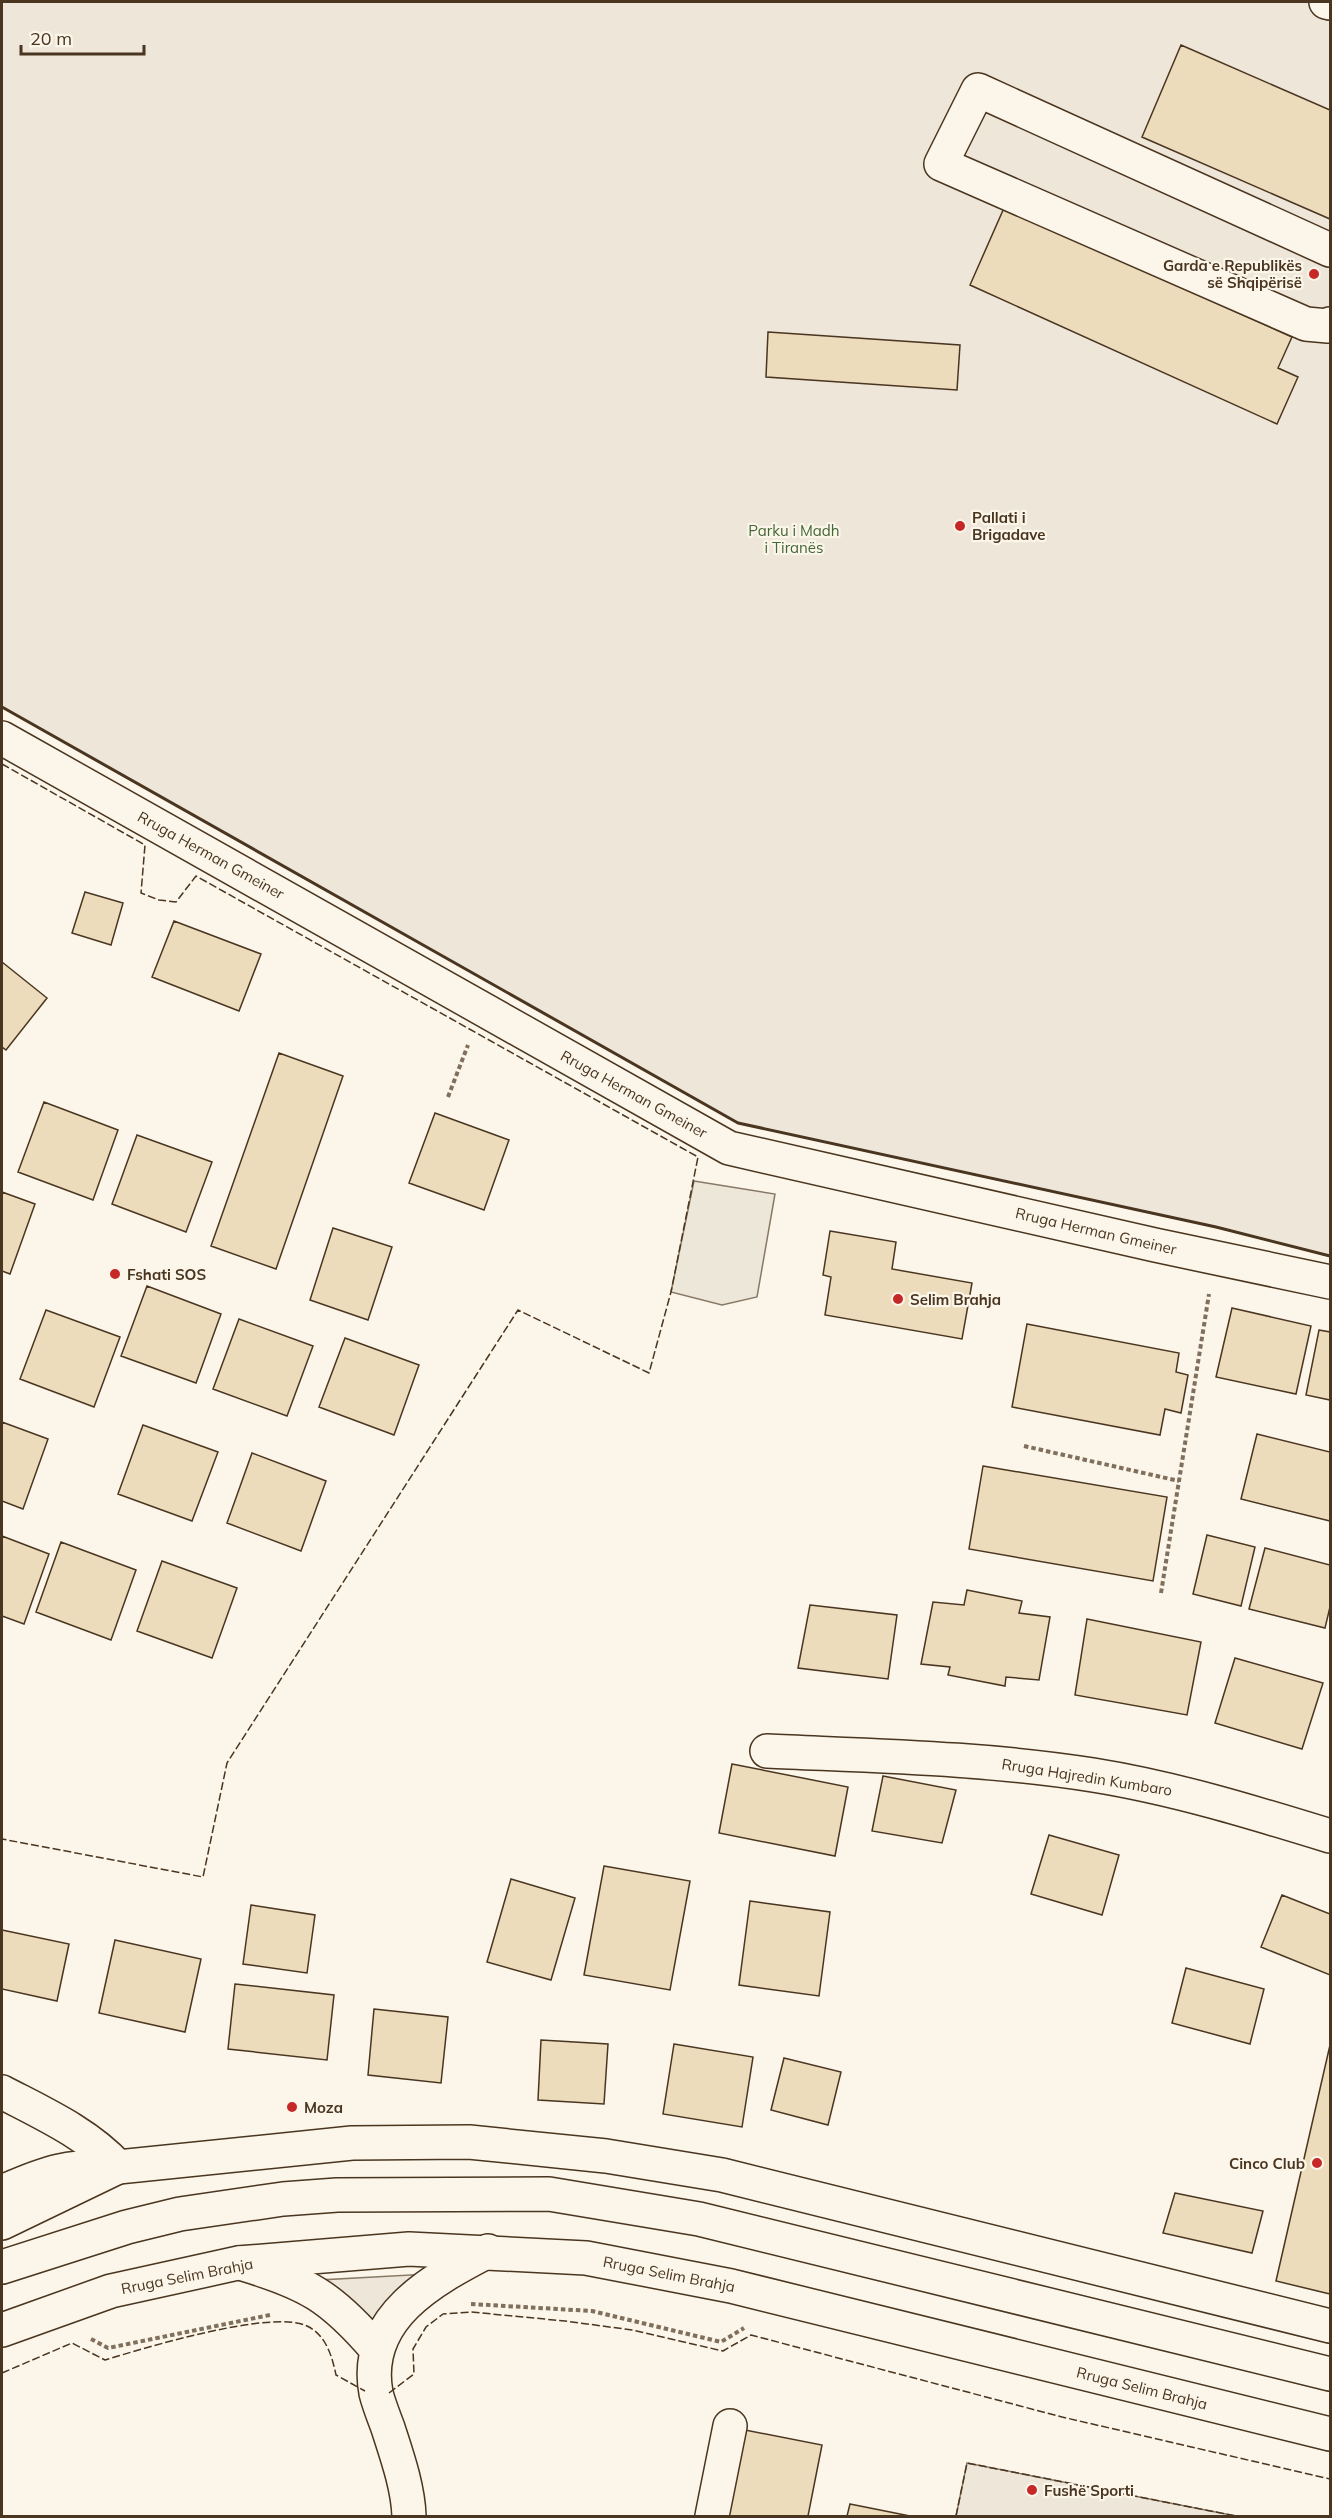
<svg xmlns="http://www.w3.org/2000/svg" width="1332" height="2518" viewBox="0 0 1332 2518" font-family="Mulish,sans-serif">
	<style>
		.green { fill: #ede6d9; stroke: #887966; stroke-width: 1.5 }
		.parking { fill: #ede7d9; stroke: #887966; stroke-width: 1.5 }
		.building { fill: #ecdcbc; stroke: #4a3520; stroke-width: 1.5 }
		.lines { fill: none; stroke-linecap: round; stroke-linejoin: round }
		.minor-casing { stroke: #4a3520; stroke-width: 36 }
		.major-casing { stroke: #4a3520; stroke-width: 36 }
		.path { stroke: #7f6f5c; stroke-width: 4; stroke-dasharray: 4.5 3; stroke-linecap: butt }
		.minor { stroke: #fbf6e9; stroke-width: 33 }
		.major { stroke: #fbf6e9; stroke-width: 33 }
		.fence { stroke: #4a3520; stroke-width: 1.5; stroke-dasharray: 8 3; stroke-linecap: butt }
		.wall { stroke: #4a3520; stroke-width: 3 }
		.poi-dot { fill: #c62828; stroke: #fbf6e9; stroke-width: 2 }
		.labels { text-anchor: middle; dominant-baseline: central; stroke-width: 4.5; stroke-linejoin: round; paint-order: stroke }
		.poi-label { font-size: 15px; font-weight: bold; fill: #4a3520; stroke: #fbf6e9; text-anchor: start }
		.park-label { font-size: 15px; fill: #436837; stroke: #fbf6e9 }
		.street-label { font-size: 15px; fill: #4a3520; stroke: #fbf6e9 }
	</style>
	<rect width="100%" height="100%" fill="#fbf6e9"/>
	<!-- green -->
	<path class="green" d="M2 2H1330V1256L1216 1227 738 1123 2 707Z
		M428 2274 375 2323 320 2280Z
		M967 2463 1236 2516H956Z"/>
	<!-- parking -->
	<path class="parking" d="M694 1181 775 1194 757 1297 722 1305 671 1292Z"/>
	<!-- building -->
	<path class="building" d="M1181 45 1330 110V219L1142 137Z
		M1004 208 1292 337 1278 368 1298 377 1277 424 970 285Z
		M768 332 960 345 957 390 766 377Z
		M85 892 123 903 111 945 72 933Z
		M174 921 261 954 239 1011 152 977Z
		M2 962 47 998 6 1050 2 1047Z
		M279 1053 343 1076 276 1269 211 1246Z
		M44 1102 118 1130 93 1200 18 1172Z
		M435 1113 509 1140 484 1210 409 1183Z
		M137 1135 212 1162 186 1232 112 1204Z
		M2 1192 35 1204 10 1274 2 1271Z
		M333 1228 392 1247 368 1320 310 1300Z
		M830 1231 896 1242 892 1269 972 1283 962 1339 825 1315 831 1277 823 1275Z
		M147 1286 221 1314 196 1383 121 1356Z
		M1232 1308 1311 1326 1296 1394 1216 1377Z
		M46 1310 120 1337 94 1407 20 1379Z
		M239 1319 313 1346 287 1416 213 1389Z
		M1027 1324 1179 1353 1176 1372 1188 1375 1181 1413 1165 1409 1160 1435 1012 1407Z
		M1319 1330 1330 1332V1400L1306 1395Z
		M345 1338 419 1365 394 1435 319 1407Z
		M2 1422 48 1439 23 1509 2 1501Z
		M143 1425 218 1452 192 1521 118 1494Z
		M1257 1434 1330 1452V1521L1241 1499Z
		M252 1453 326 1481 301 1551 227 1523Z
		M983 1466 1167 1497 1153 1581 969 1549Z
		M1207 1535 1255 1547 1241 1606 1193 1594Z
		M2 1536 49 1554 24 1624 2 1616Z
		M61 1542 136 1570 111 1640 36 1612Z
		M1265 1548 1330 1565V1607L1325 1628 1249 1609Z
		M162 1561 237 1588 212 1658 137 1631Z
		M967 1590 1022 1601 1019 1613 1050 1617 1039 1680 1006 1677 1005 1686 948 1675 950 1667 921 1664 933 1602 964 1605Z
		M810 1605 897 1615 888 1679 798 1668Z
		M1087 1619 1201 1642 1187 1715 1075 1695Z
		M1235 1658 1323 1683 1302 1749 1215 1723Z
		M732 1764 848 1787 835 1856 719 1833Z
		M883 1776 956 1790 942 1843 872 1831Z
		M1049 1835 1119 1855 1102 1915 1031 1894Z
		M604 1866 690 1881 670 1990 584 1975Z
		M511 1879 575 1898 551 1980 487 1962Z
		M1282 1895 1330 1914V1975L1261 1947Z
		M750 1901 830 1912 819 1996 739 1985Z
		M251 1905 315 1915 307 1973 243 1964Z
		M2 1930 69 1944 57 2001 2 1989Z
		M115 1940 201 1959 185 2032 99 2013Z
		M1186 1968 1264 1989 1250 2044 1172 2023Z
		M235 1984 334 1995 327 2060 228 2049Z
		M374 2009 448 2017 441 2083 368 2075Z
		M541 2040 608 2044 604 2104 538 2100Z
		M674 2044 753 2057 742 2127 663 2114Z
		M1330 2045V2294L1276 2281Z
		M784 2058 841 2072 828 2125 771 2110Z
		M1175 2193 1263 2211 1252 2253 1163 2233Z
		M740 2429 822 2445 808 2516H723Z
		M850 2504 910 2516H847Z"/>
	<g class="lines">
		<defs>
			<path id="minor" d="M1326 2 1330 3
				M1330 250 978 90 941 164 1306 324 1328 326 1330 324
				M2 738 729 1148 1155 1245 1330 1282
				M767 1751C875 1756 985 1758 1093 1775 1174 1788 1252 1812 1330 1836
				M2 2092C42 2113 87 2133 118 2167
				M2 2192C47 2172 68 2165 118 2167L352 2143 469 2142 606 2156 722 2175 1330 2326
				M240 2263C307 2283 331 2296 377 2350
				M409 2516C408 2487 397 2456 388 2428 384 2417 379 2405 376 2393 362 2318 432 2280 488 2251
				M712 2516 730 2426"/>
			<path id="major" d="M2 2223 118 2167
				M2 2267 127 2227 180 2214 283 2199 337 2195 549 2194 699 2219 1330 2374
				M2 2330 111 2291 238 2263 409 2249 586 2258 731 2286 1330 2434"/>
		</defs>
		<!-- minor casing -->
		<use href="#minor" class="minor-casing"/>
		<!-- major casing -->
		<use href="#major" class="major-casing"/>
		<!-- path -->
		<path class="path" d="M448 1097 468 1045
			M1024 1446 1179 1481
			M1161 1593 1209 1294
			M471 2304 592 2311 721 2342 744 2328
			M91 2339 108 2348 270 2315"/>
		<!-- minor -->
		<use href="#minor" class="minor"/>
		<!-- major -->
		<use href="#major" class="major"/>
		<!-- fence -->
		<path class="fence" d="M2 764 145 845 141 893 159 900 176 902 196 876 698 1157 671 1292 649 1373 518 1310 227 1763 203 1877 2 1839
			M2 2373 72 2343 105 2360C145 2348 271 2309 307 2326 326 2335 332 2356 336 2375L365 2391
			M389 2393 414 2374 413 2349 426 2327 443 2314 471 2312 565 2321 632 2330 723 2351 751 2335 1062 2417 1330 2479
			M956 2516 967 2463 1236 2516"/>
		<!-- wall -->
		<path class="wall" d="M2 707 738 1123 1216 1227 1330 1256"/>
	</g>
	<!-- markers -->
	<g class="poi-dot">
		<circle cx="1314" cy="274" r="6"/>
		<circle cx="960" cy="526" r="6"/>
		<circle cx="115" cy="1274" r="6"/>
		<circle cx="898" cy="1299" r="6"/>
		<circle cx="292" cy="2107" r="6"/>
		<circle cx="1317" cy="2163" r="6"/>
		<circle cx="1032" cy="2490" r="6"/>
	</g>
	<g class="labels">
		<!-- poi labels -->
		<g class="poi-label">
			<text x="1302" y="265" text-anchor="end">Garda e Republikës<tspan x="1302" dy="17">së Shqipërisë</tspan></text>
			<text x="972" y="517">Pallati i<tspan x="972" dy="17">Brigadave</tspan></text>
			<text x="127" y="1274">Fshati SOS</text>
			<text x="910" y="1299">Selim Brahja</text>
			<text x="304" y="2107">Moza</text>
			<text x="1305" y="2163" text-anchor="end">Cinco Club</text>
			<text x="1044" y="2490">Fushë Sporti</text>
		</g>
		<!-- park labels -->
		<g class="park-label">
			<text x="794" y="530">Parku i Madh<tspan x="794" dy="17">i Tiranës</tspan></text>
		</g>
		<!-- street labels -->
		<g class="street-label">
			<text transform="translate(211 855) rotate(29)">Rruga Herman Gmeiner</text>
			<text transform="translate(634 1094) rotate(29)">Rruga Herman Gmeiner</text>
			<text transform="translate(1096 1231) rotate(13)">Rruga Herman Gmeiner</text>
			<text transform="translate(1087 1777) rotate(9)">Rruga Hajredin Kumbaro</text>
			<text transform="translate(669 2274) rotate(11)">Rruga Selim Brahja</text>
			<text transform="translate(187 2276) rotate(-11)">Rruga Selim Brahja</text>
			<text transform="translate(1142 2388) rotate(14)">Rruga Selim Brahja</text>
		</g>
	</g>
	<!-- border -->
	<rect width="1332" height="2518" fill="none" stroke="#4a3520" stroke-width="6"/>
	<!-- scale -->
	<path d="M21 45v9h123v-9" fill="none" stroke="#4a3520" stroke-width="3"/>
	<text x="30" y="45" font-size="18" fill="#4a3520" stroke="#fbf6e9" stroke-width="4.5" paint-order="stroke">20 m</text>
</svg>
